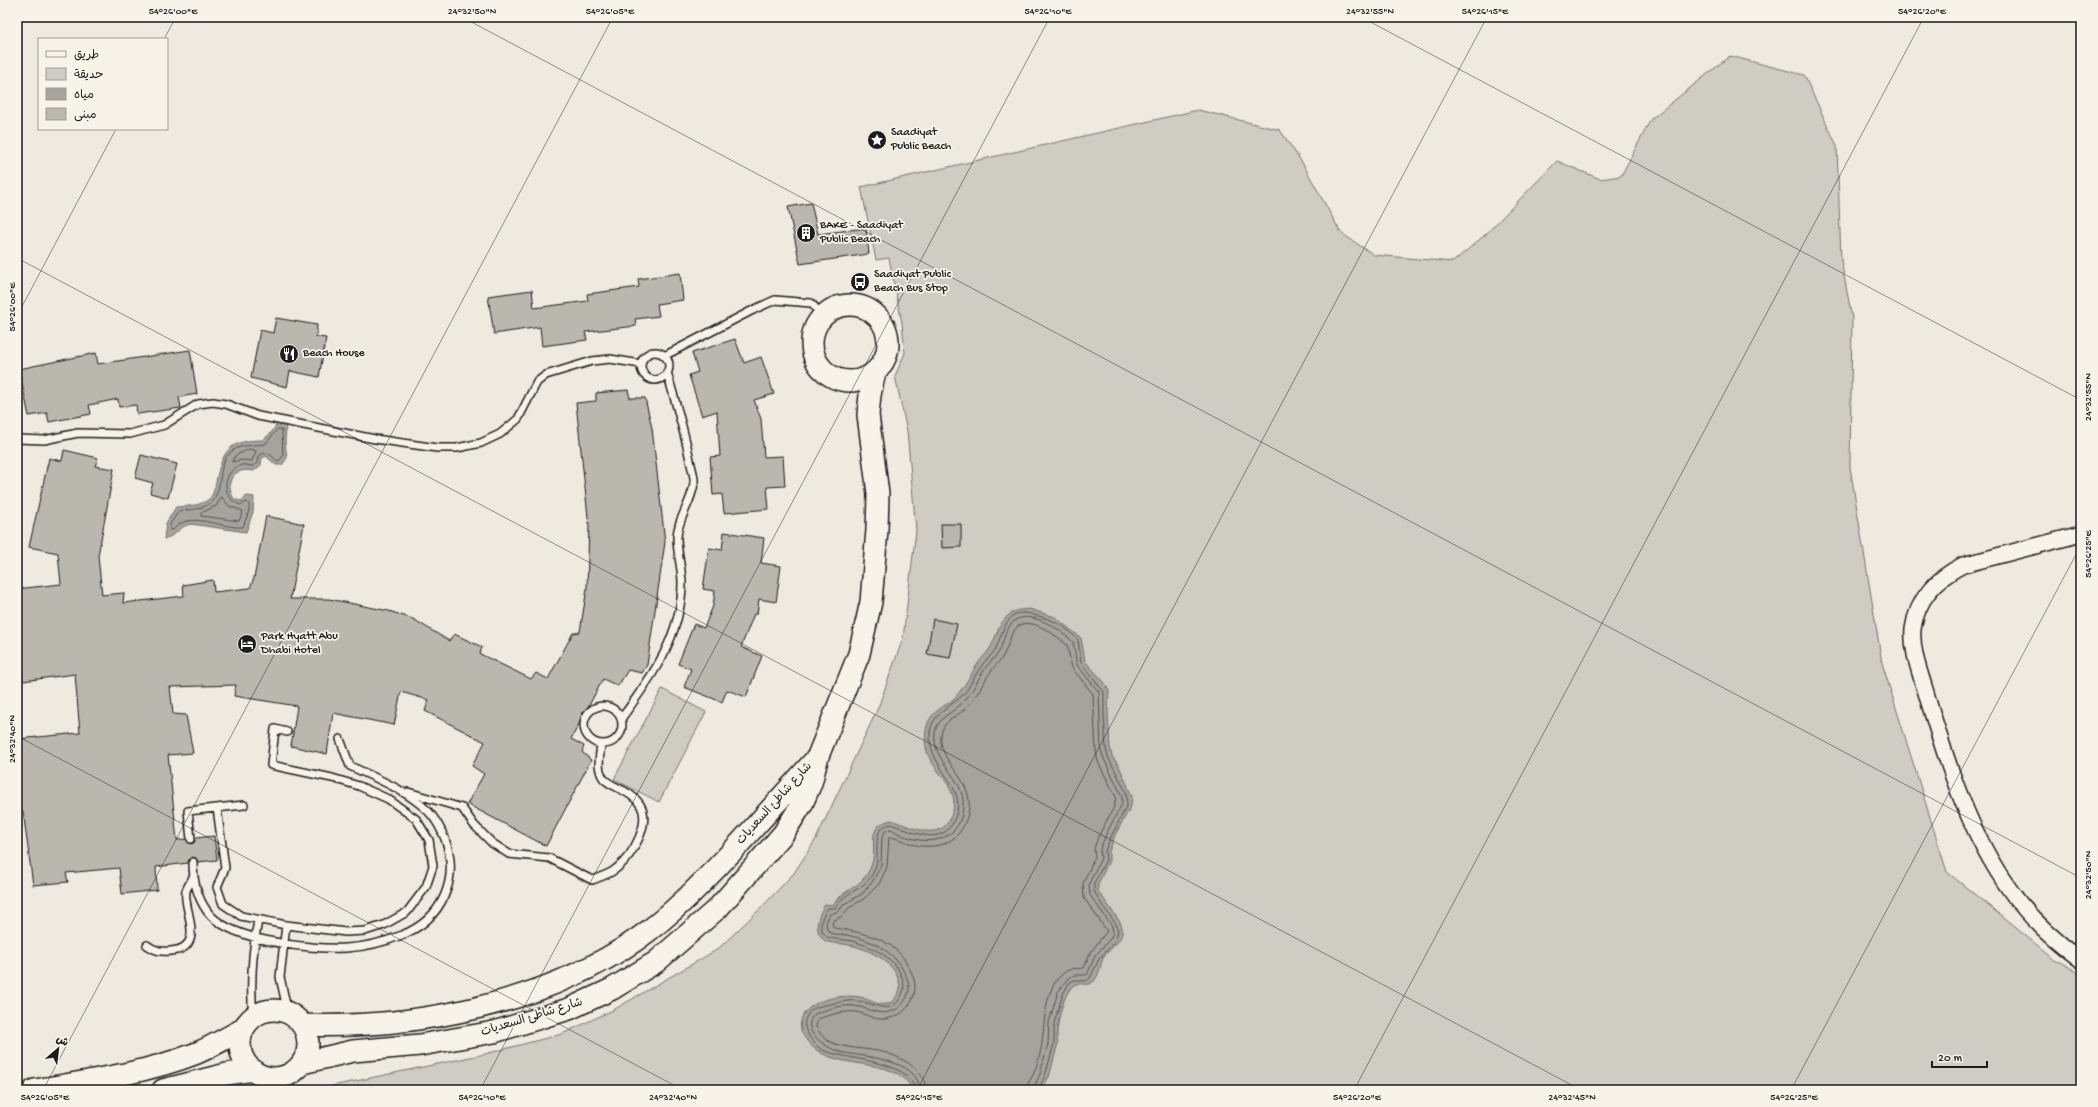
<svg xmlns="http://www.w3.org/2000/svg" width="2098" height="1107" viewBox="0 0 2098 1107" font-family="'Gochi Hand','Playpen Sans Arabic',sans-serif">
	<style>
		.green { fill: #cfccc3; stroke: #767470 }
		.water { fill: #a6a39d; stroke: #6f6d69 }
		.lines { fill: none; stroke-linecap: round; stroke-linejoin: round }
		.shore { stroke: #535250; stroke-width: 1 }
		.building { fill: #bab7af; stroke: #1c1c1c }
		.lane-casing { stroke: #1c1c1c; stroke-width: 10 }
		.street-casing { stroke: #1c1c1c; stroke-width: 18 }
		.secondary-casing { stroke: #1c1c1c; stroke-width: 24 }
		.lane { stroke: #f7f3e8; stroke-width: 7 }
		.street { stroke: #f7f3e8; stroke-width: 15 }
		.secondary { stroke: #f7f3e8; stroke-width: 21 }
		.ticks { fill: none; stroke: #1c1c1c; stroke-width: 1; stroke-opacity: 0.45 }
		.labels { text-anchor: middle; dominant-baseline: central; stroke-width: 3.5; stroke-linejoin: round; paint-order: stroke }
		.poi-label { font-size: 12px; fill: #1c1c1c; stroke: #f7f3e8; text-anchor: start }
		.street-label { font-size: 12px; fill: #1c1c1c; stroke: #f7f3e8 }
		.neatline { fill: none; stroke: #1c1c1c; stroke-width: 1.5 }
		.ticks-label { font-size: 10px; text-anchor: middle; fill: #1c1c1c }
	</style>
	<rect width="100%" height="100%" fill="#eeeae0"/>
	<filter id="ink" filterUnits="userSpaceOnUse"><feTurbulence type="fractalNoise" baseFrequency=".025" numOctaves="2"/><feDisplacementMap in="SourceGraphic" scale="8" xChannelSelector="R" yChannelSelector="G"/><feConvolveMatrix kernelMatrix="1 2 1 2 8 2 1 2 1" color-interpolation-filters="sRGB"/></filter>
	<g filter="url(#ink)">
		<!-- green -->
		<path class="green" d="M1730 56 1804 75 1837 146 1841 260 1852 318 1850 467 1882 663 1947 872 2053 958 2081 974V1090H313L485 1054 562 1034 615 1009 718 949 759 910 794 873 816 839 878 708 903 638 916 530 907 431 895 376 905 353 902 323 889 258 876 260 861 187 1198 110 1280 130 1303 164 1341 233 1374 255 1453 262 1485 235 1557 161 1600 179 1621 176 1651 119Z
			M662 689 706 712 659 802 614 779Z"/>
		<!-- water -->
		<path class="water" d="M277 424 286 425 285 442 287 458 282 465H276L266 456 262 458 261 465 254 471C233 467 224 481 234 499L241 501 247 496 254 497 253 512 246 532 191 524C179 526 176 536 164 539L166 523 176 507C187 506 201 506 209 499 213 496 215 487 216 482 222 451 229 440 263 440L271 433Z
			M1029 609 1055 617 1081 638 1085 661 1104 682 1109 691 1108 713 1110 748 1112 756 1119 766 1132 796 1131 806 1115 835 1109 852V861L1098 884V891L1120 922C1129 941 1108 946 1102 961 1100 968 1099 975 1094 981 1087 988 1080 981 1074 985 1063 992 1054 1032 1058 1043L1049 1077 1041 1090H912C897 1052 829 1076 805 1038 804 1036 801 1032 801 1030 795 1002 840 993 860 997 868 999 878 1006 887 1004 894 1002 897 996 900 989 900 964 870 949 849 945 841 943 833 944 825 941 812 929 818 917 825 904L833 905C844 888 863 888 871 866 879 847 863 827 891 820 910 826 941 844 951 816 954 808 955 801 952 793 942 769 921 762 926 730 930 708 947 708 957 695 966 685 971 673 979 662 982 657 987 654 990 648 996 639 997 627 1005 619 1012 610 1019 610 1029 609Z"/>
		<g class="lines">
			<!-- shore -->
			<path class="shore" d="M278 429 282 430 283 456 280 460 277 461C271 455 267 450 259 456L258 463 253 466C249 466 245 464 241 465 221 472 221 499 241 505L247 502 249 504V511L243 527C221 529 189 509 173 530H170V524L179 511C186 510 193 510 200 508 230 499 212 466 232 451 242 444 253 446 265 444Z
				M250 449 256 451 252 461 242 460 232 462 235 456Z
				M222 497 229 506 243 511 239 521 201 516V513L216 506Z
				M915 1090C912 1060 846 1060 825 1051 817 1048 812 1041 808 1034 804 1028 803 1021 808 1014 811 1008 820 1006 826 1005 836 1003 846 1000 857 1001 878 1003 894 1020 904 989 904 962 875 947 852 941 844 939 835 940 827 937 817 928 821 918 828 908H835C837 905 839 902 841 900 855 887 868 889 876 866 880 851 870 828 891 824 908 830 939 847 952 824 974 787 927 772 930 732 932 712 956 705 967 690 972 681 977 672 983 664 986 660 990 657 993 653 1002 640 1001 623 1016 614 1021 612 1029 613 1034 615 1054 620 1063 624 1078 640L1081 663 1104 692V714L1106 749 1108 757 1126 792 1127 805 1109 841 1105 851 1106 860 1094 883V891L1102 905 1116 924 1118 931 1115 941 1099 959 1090 978 1086 981 1074 980 1069 983 1063 994 1054 1023V1044L1045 1076 1038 1090
				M920 1090C919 1058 862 1057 840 1052 826 1048 798 1030 815 1014 827 1009 846 1003 860 1007 869 1009 879 1015 889 1012 899 1010 905 1003 908 994 911 986 907 977 903 970 893 951 872 940 851 936 844 934 837 935 830 933 824 927 826 921 830 914L839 911 844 904 862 894 873 881 881 865 882 837 886 830 891 829C918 847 960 847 963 807 966 777 931 763 935 732 938 716 954 713 963 702 973 692 978 679 986 667 991 660 998 656 1001 648 1004 638 1008 621 1020 618 1038 614 1061 630 1073 642L1077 665 1099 692 1101 750 1104 759 1122 796V804L1107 832 1100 849 1101 858 1089 884 1090 895 1112 926 1113 933 1110 939 1095 956 1087 975H1075L1068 978 1058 992 1049 1022 1048 1044 1040 1074 1033 1090
				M926 1090C926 1070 900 1056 883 1052 865 1048 844 1049 828 1041 823 1038 819 1032 816 1027L818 1019C829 1015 846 1010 857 1012 866 1014 874 1020 883 1019 901 1019 916 1003 915 985 914 977 910 969 906 962 892 937 858 932 834 928L832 924 834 920 841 917 849 908 865 898 879 884 887 867 889 837C900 838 912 846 924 846 938 847 950 844 959 833 963 828 966 821 968 814 977 777 933 762 942 731 946 718 959 716 967 707 977 696 983 683 991 671 995 665 1002 660 1005 652 1009 644 1011 628 1022 624 1036 620 1057 636 1067 645L1072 668 1093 694 1096 751 1098 762 1116 797 1114 807 1098 837 1094 849 1095 857 1083 883 1084 898 1107 931 1090 953 1084 968C1080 969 1075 968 1071 969 1044 979 1045 1021 1042 1043 1041 1052 1037 1065 1034 1073 1031 1079 1027 1083 1027 1090"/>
		</g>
		<!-- building -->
		<path class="building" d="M811 203 818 234 866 228 869 254 800 264 788 207Z
			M680 273 683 300 657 304 659 316 635 319 636 326 585 332 587 340 542 346 540 327 494 334 488 296 532 290 534 308 588 301 587 294 639 287 638 279Z
			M276 318 317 325 316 337 326 338 319 377 290 371 287 387 251 378 260 330 273 333Z
			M735 339 744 363 761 357 774 394 754 400 761 419 764 457 783 456 785 486 767 487 769 509 724 513 722 494 713 495 710 457 720 456 717 411 702 416 689 375 698 372 692 353Z
			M190 350 197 394 179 397 181 408 137 414 136 405 119 407 118 399 89 405 91 414 49 422 47 413 29 416 19 369 96 353 98 364Z
			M628 390 630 398H645L652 428 665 542 647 665 642 673 628 670 618 686 603 679 571 739 584 746 582 752 591 760 546 846 467 804 484 774 472 766 485 742 425 711 429 700 401 692 394 725 333 713 327 754 291 746 297 706 234 696 236 685 170 687 173 714 186 715 193 753 168 755 177 840 186 839 189 843 192 844 196 838 214 836 217 860 198 862 196 858 192 857 189 859 188 863 156 867 157 890 122 894 119 868 66 873 68 882 33 885 23 811H17V739L80 733 75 674 23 681 17 635V589L61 584 58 553 29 547 49 458 62 461 64 450 98 458 95 466 114 469 98 556 102 595 124 593 123 603 184 596 183 585 213 580 214 592 250 588 254 578 266 516 304 524 290 599H329L389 611 413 619 449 641 454 634 482 647 480 654 531 679 536 673 548 679 573 633 580 632 587 588 589 526 576 403 596 401V393Z
			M141 455 177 464 168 498 150 493 153 483 135 478Z
			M941 524H961V547L942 548Z
			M724 532 764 538 761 563 781 566 776 602 759 599 757 614H754L741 647 762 656 746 697 727 690 722 702 684 687 691 669 678 664 694 624 704 628 713 606 715 591 703 589 709 548 722 550Z
			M933 619 957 624 950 658 927 654Z"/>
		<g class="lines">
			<defs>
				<path id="lane" d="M641 366a14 14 0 1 1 28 0a14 14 0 1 1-28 0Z
					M664 356 753 310 775 300 811 303 823 316
					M17 439 44 440 78 433 130 434 164 425 198 404 213 402 226 404 258 416 375 439 437 448H457L481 443 500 434 518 419 537 382 546 375 592 361 610 359 641 364
					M584 725a19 19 0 1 1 38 0a19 19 0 1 1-38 0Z
					M621 719C651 678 682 636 682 583 682 568 677 553 677 538 677 519 692 503 694 483 695 476 691 467 690 460 684 430 675 401 667 372
					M408 792 462 808 474 825 492 843 509 854 549 858 592 880C600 877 611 874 617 868 632 856 653 822 639 803 630 790 611 787 604 779 596 769 600 756 601 744
					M217 808 225 868 217 887 223 904 241 916 286 925 346 932 365 931 384 925 407 912 426 887 433 866 429 840 416 819 388 799 359 786 332 778 271 765 275 729 287 732
					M191 839 188 811 244 805
					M193 862C193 879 197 897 207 911 228 941 312 950 346 948 365 947 385 942 402 935 442 919 460 880 445 839 441 829 436 819 428 811 406 790 378 779 350 766L340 739
					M286 925 280 977 288 1013
					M147 945C155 951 161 952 171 951 208 948 182 908 186 891 187 887 191 882 193 877
					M253 1017C250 984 252 953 258 920"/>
				<path id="street" d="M2081 534 1963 565C1937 578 1917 599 1913 629 1911 651 1921 675 1927 696 1947 763 1969 833 2010 890 2029 918 2054 940 2081 960"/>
				<path id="secondary" d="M812 343a38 38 0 1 1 76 0a38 38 0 1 1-76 0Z
					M240 1044a34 34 0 1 1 68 0a34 34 0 1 1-68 0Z
					M302 1025C414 1029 543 1004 636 940 675 913 707 878 740 843 765 815 790 788 815 760
					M302 1063 353 1051 420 1045 494 1032 569 1009 612 989 656 962 718 908 783 834 802 804 811 783 818 756 859 654 871 602 877 530 878 494 868 415 870 395 875 372
					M34 1090C89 1081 146 1073 197 1053 213 1046 228 1037 243 1029
					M163 1090 227 1074 253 1070"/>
			</defs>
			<!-- lane casing -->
			<use href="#lane" class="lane-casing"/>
			<!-- street casing -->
			<use href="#street" class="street-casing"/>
			<!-- secondary casing -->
			<use href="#secondary" class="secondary-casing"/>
			<!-- lane -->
			<use href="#lane" class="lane"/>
			<!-- street -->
			<use href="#street" class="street"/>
			<!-- secondary -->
			<use href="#secondary" class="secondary"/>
		</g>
	</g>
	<!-- ticks -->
	<path class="ticks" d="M462 17 2081 878M1361 17 2081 400M164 39 176 17M17 258 1581 1090M17 316 116 129M17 736 683 1090M43 1090 613 17M480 1090 1050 17M917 1090 1487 17M1354 1090 1924 17M1791 1090 2081 545"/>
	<!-- icons -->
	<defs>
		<symbol id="sight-disc" viewBox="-11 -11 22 22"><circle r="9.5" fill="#1c1c1c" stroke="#f7f3e8"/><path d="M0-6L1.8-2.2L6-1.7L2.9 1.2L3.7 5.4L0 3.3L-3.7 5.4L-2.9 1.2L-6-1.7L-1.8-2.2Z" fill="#fff"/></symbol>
		<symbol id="building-disc" viewBox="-11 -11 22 22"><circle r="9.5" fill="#1c1c1c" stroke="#f7f3e8"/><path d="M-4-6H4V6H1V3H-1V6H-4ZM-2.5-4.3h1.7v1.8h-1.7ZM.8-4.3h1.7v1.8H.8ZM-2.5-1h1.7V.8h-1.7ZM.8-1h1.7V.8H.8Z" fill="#fff"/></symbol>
		<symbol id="bus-disc" viewBox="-11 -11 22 22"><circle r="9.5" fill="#1c1c1c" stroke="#f7f3e8"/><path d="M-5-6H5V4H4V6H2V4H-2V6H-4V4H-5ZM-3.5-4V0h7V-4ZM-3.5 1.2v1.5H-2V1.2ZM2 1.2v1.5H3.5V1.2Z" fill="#fff"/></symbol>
		<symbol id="restaurant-disc" viewBox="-11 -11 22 22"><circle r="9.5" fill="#1c1c1c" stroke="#f7f3e8"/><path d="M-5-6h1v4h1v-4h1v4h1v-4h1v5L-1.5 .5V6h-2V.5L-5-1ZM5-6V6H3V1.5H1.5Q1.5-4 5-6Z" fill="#fff"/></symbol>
		<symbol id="hotel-disc" viewBox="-11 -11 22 22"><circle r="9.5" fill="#1c1c1c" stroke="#f7f3e8"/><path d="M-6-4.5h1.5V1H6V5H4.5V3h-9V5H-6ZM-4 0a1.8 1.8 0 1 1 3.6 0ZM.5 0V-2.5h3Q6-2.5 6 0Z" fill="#fff"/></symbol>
	</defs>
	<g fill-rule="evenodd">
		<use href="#sight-disc" x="866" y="129" width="22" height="22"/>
		<use href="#building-disc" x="795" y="222" width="22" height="22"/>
		<use href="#bus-disc" x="849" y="271" width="22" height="22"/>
		<use href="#restaurant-disc" x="278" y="343" width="22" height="22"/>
		<use href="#hotel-disc" x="236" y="633" width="22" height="22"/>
	</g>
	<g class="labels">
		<!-- poi labels -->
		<g class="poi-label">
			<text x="891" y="133">Saadiyat<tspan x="891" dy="14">Public Beach</tspan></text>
			<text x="820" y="226">BAKE - Saadiyat<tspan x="820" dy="14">Public Beach</tspan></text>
			<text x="874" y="275">Saadiyat Public<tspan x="874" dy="14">Beach Bus Stop</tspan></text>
			<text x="303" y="354">Beach House</text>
			<text x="261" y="637">Park Hyatt Abu<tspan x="261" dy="14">Dhabi Hotel</tspan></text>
		</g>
		<!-- street labels -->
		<g class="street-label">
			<text transform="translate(775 804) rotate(-48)">شارع شاطئ السعديات</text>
			<text transform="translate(532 1018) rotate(-17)">شارع شاطئ السعديات</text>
		</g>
	</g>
	<!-- margin -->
	<rect width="2098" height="1107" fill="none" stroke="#f7f3e8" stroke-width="44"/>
	<!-- legend -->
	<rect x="38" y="38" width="130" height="92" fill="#f7f3e8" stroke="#9f9d96"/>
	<rect x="46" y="51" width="20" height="6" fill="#f7f3e8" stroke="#9f9d96"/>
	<text x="74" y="58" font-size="12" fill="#1c1c1c">طريق</text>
	<rect x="46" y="68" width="20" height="12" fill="#cfccc3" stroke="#9f9d96"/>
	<text x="74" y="78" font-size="12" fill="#1c1c1c">حديقة</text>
	<rect x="46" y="88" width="20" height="12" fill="#a6a39d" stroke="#9f9d96"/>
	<text x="74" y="98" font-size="12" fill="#1c1c1c">مياه</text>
	<rect x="46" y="108" width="20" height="12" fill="#bab7af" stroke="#9f9d96"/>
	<text x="74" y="118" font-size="12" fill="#1c1c1c">مبنى</text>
	<!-- north arrow -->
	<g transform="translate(58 1049) rotate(28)" stroke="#f7f3e8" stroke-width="3" paint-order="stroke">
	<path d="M0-3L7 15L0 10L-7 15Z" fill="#1c1c1c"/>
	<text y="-6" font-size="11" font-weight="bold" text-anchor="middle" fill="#1c1c1c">ش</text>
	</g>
	<!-- scale -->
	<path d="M1932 1061v6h55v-6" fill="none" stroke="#1c1c1c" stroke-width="2"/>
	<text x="1938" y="1061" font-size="12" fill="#1c1c1c" stroke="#f7f3e8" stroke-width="3" paint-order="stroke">20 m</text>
	<rect x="22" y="22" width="2054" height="1063" class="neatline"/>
	<g class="ticks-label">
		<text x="173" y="14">54°26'00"E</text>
		<text x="472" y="14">24°32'50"N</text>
		<text x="610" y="14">54°26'05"E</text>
		<text x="1048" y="14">54°26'10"E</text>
		<text x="1370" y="14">24°32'55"N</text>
		<text x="1485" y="14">54°26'15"E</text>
		<text x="1922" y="14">54°26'20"E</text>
		<text transform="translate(11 307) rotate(-90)" y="4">54°26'00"E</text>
		<text transform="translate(2087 397) rotate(-90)" y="4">24°32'55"N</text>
		<text transform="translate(2087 554) rotate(-90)" y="4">54°26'25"E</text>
		<text transform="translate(11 739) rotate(-90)" y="4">24°32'40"N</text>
		<text transform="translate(2087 875) rotate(-90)" y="4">24°32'50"N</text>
		<text x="45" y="1100">54°26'05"E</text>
		<text x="482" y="1100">54°26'10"E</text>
		<text x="673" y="1100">24°32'40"N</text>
		<text x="919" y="1100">54°26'15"E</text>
		<text x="1357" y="1100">54°26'20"E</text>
		<text x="1572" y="1100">24°32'45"N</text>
		<text x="1794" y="1100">54°26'25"E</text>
	</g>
</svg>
